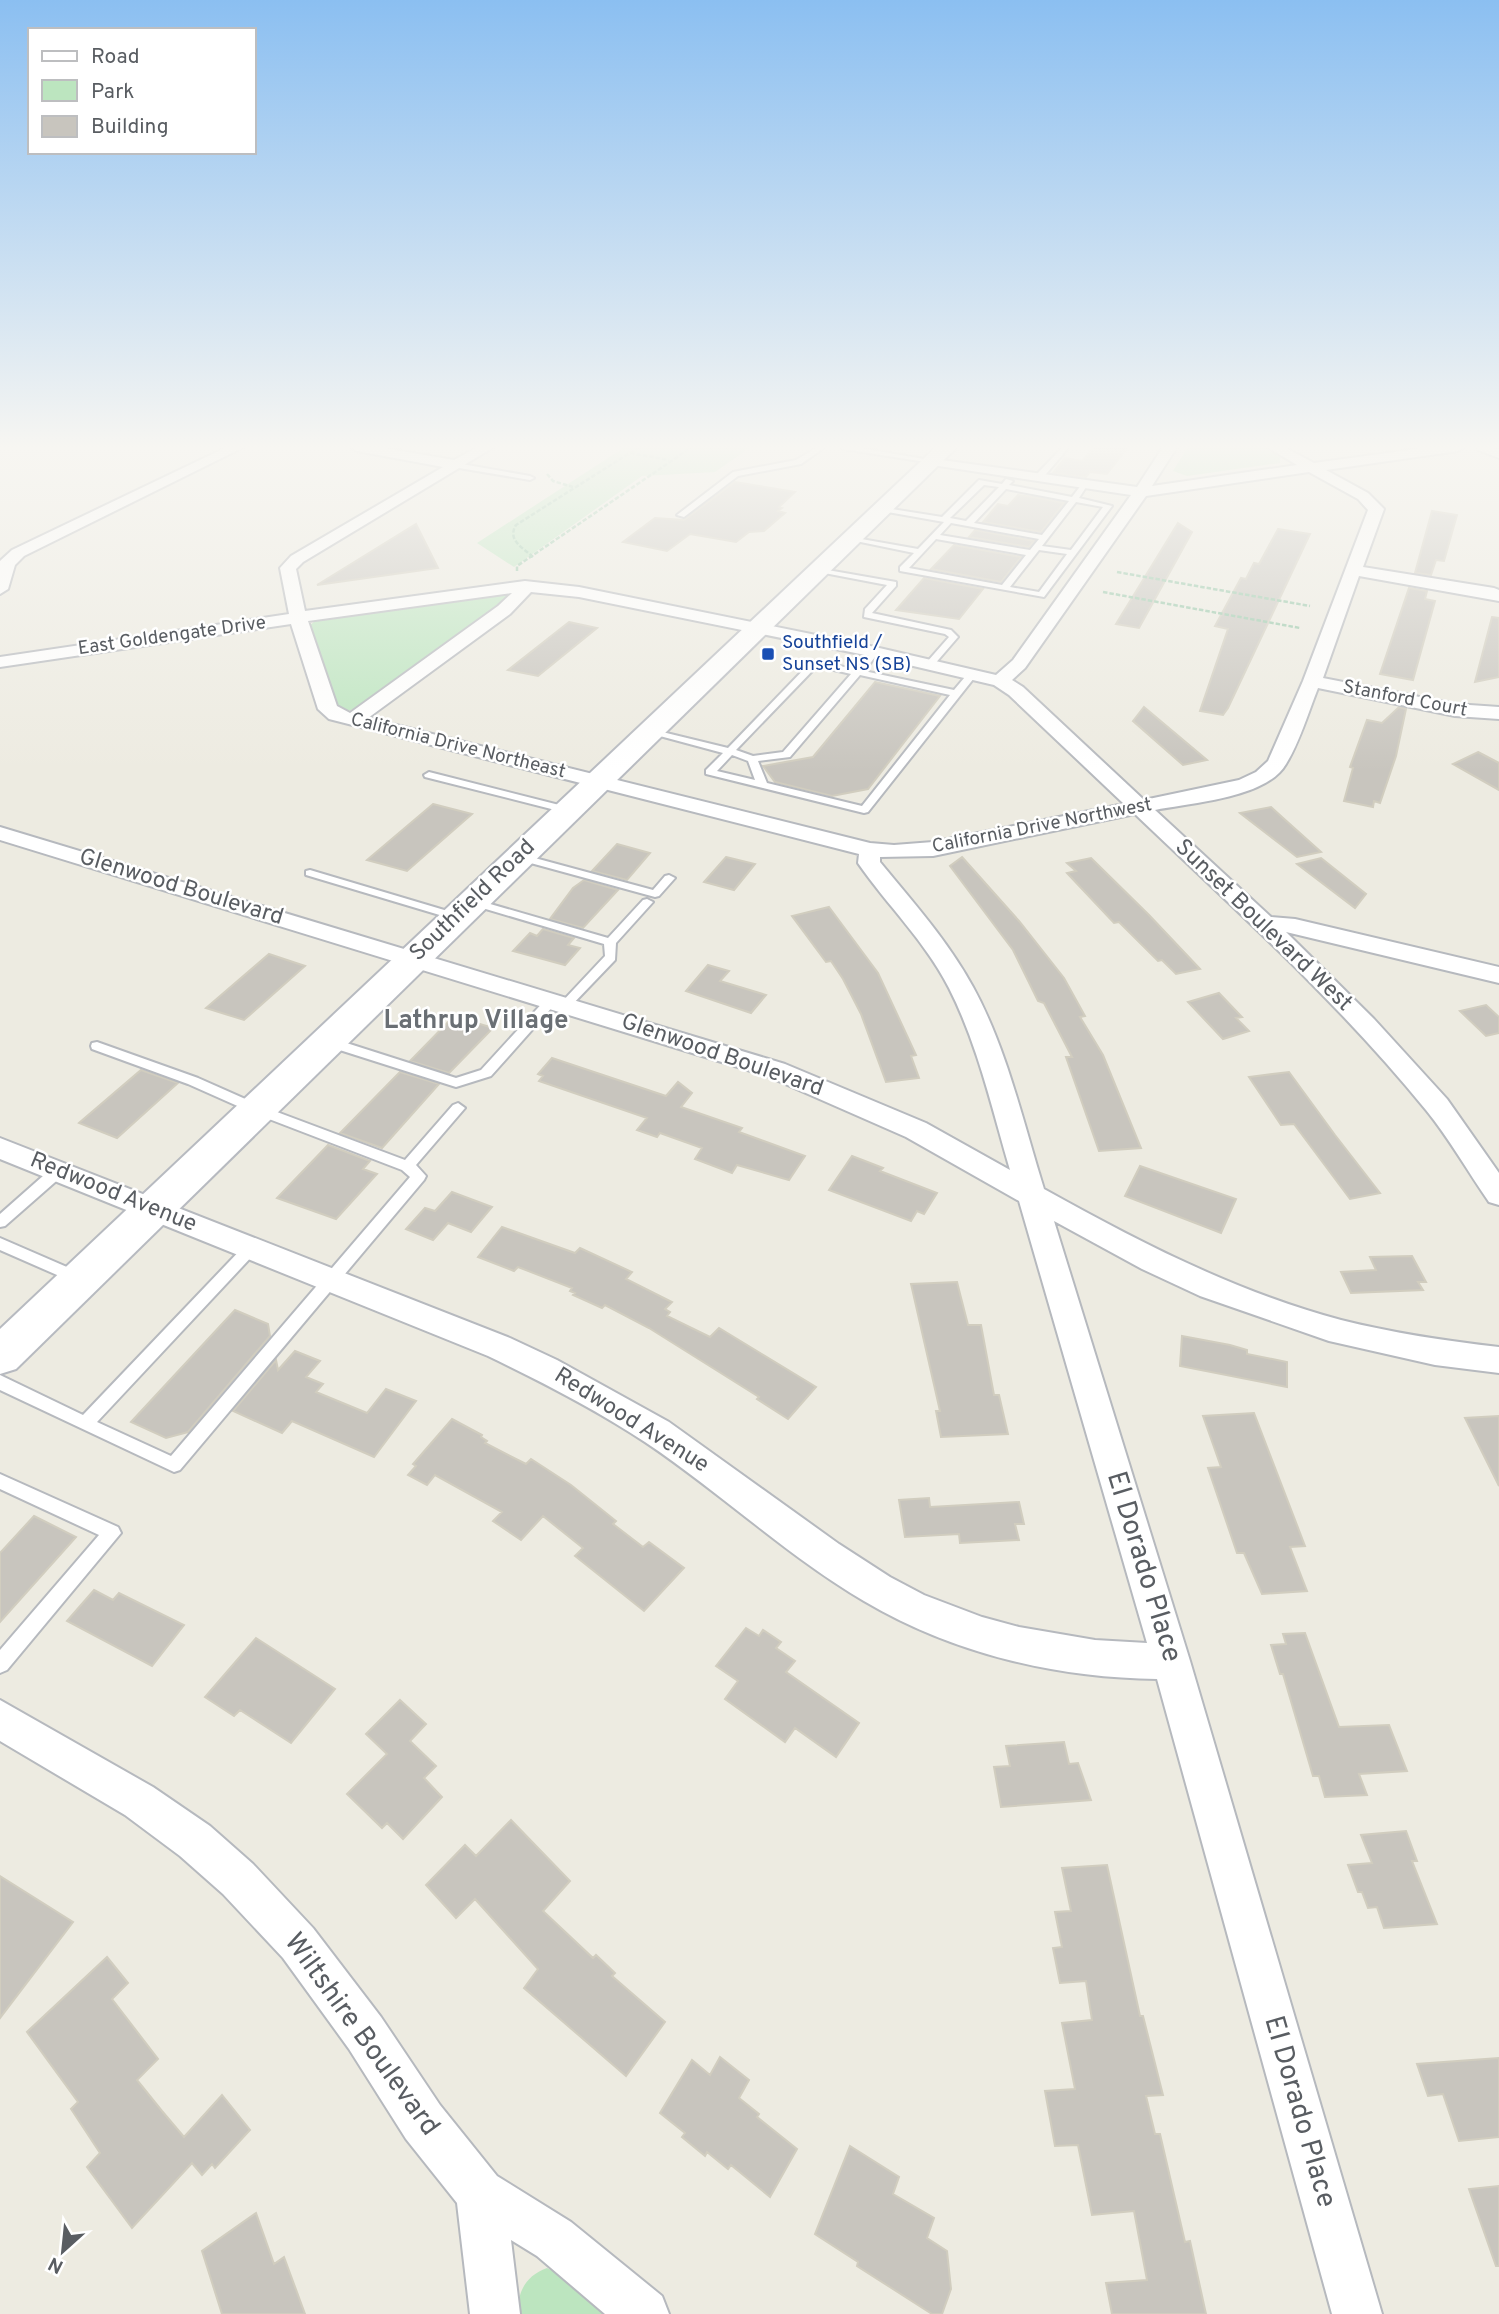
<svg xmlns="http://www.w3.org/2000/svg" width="1499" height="2314" viewBox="0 0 1499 2314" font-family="Overpass,sans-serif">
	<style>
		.green { fill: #bce5bf }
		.building { fill: #c8c5be; stroke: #d1cdbf; stroke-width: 2 }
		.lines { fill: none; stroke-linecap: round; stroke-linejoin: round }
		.service-casing { stroke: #b6b9be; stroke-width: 4 }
		.minor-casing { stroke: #b6b9be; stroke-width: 4 }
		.secondary-casing { stroke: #b7bac0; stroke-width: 4 }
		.path { stroke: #95c6a7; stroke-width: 2.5; stroke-dasharray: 4.5 2; stroke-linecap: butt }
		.service { fill: #fff; fill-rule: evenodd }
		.minor { fill: #fff; fill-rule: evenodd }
		.secondary { fill: #fff; fill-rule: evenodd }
		.transit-dot { fill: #1a4fb4; stroke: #fff; stroke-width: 2.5 }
		.labels { text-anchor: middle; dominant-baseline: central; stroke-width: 5; stroke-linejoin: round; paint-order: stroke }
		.far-street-label { font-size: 19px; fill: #595d62; stroke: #fff }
		.far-transit-label { font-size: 19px; fill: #164399; stroke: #fff; text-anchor: start }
		.street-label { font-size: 23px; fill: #595d62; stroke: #fff }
		.quarter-label { font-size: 26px; font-weight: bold; fill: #6a6f74; stroke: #fff }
		.near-street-label { font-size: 28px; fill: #595d62; stroke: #fff }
	</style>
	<rect width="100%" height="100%" fill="#edebe1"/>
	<!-- green -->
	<path class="green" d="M625 447H751L715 472 642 476 514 567 477 543Z
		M1188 447H1262L1280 457V463L1187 476 1173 471Z
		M507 593 509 595 505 600 359 707 345 712 337 706 309 626 315 621Z
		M547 2268 555 2272 605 2314H517C518 2292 525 2276 547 2268Z"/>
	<!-- building -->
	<path class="building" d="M1094 447H1128L1107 474 1090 472 1086 477 1053 473 1065 458 1082 461Z
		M735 482 795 492 779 507 782 508 778 511 785 513 764 531 749 532 736 542 690 534 667 551 623 542 655 518 684 520Z
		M1018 495 1033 497 1064 503 1041 532 983 522 998 504 1008 506Z
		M1432 511 1457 515 1444 561 1436 560 1431 575 1415 573Z
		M1178 523 1192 532 1139 628 1116 624Z
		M416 524 438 568 317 585Z
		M1278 529 1310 534 1228 708 1223 715 1200 711 1228 629 1215 626 1241 578 1246 579 1254 563 1259 564Z
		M975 530 1034 541 1029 547 969 537Z
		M954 545 1021 557 1001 582 931 569Z
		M924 578 983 589 959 619 896 610Z
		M1409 588 1427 591 1425 599 1435 601 1413 680 1380 674Z
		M1492 617 1499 618V677L1475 682Z
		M569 622 597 628 538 676 508 670Z
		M875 682 940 696 868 789 832 796 775 782 763 766 813 757Z
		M1144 707 1207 760 1183 765 1133 721Z
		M1399 707 1406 709 1396 756 1380 803 1374 801 1373 807 1344 801 1353 768 1350 767 1367 720 1382 723Z
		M1478 752 1499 763V790L1453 764Z
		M433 804 472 814 407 871 367 860Z
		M1271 807 1282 817 1321 852 1297 857 1240 813Z
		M617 844 650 853 627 880 592 871Z
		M726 857 755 864 734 890 704 882Z
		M962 857 1019 921 1064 978 1085 1016 1080 1017 1103 1055 1141 1148 1099 1151 1066 1057H1072L1044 1003 1038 1001 1013 950 950 866Z
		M1091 858 1149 915 1200 969 1176 974 1162 960 1158 961 1119 922 1114 923 1067 873 1076 871 1067 863Z
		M1321 858 1366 894 1355 908 1297 864Z
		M584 880 618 890 583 928 550 919 573 888Z
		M829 907 878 973 916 1055 911 1056 919 1078 886 1082 861 1014 843 979 831 961 826 962 792 916Z
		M543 929 574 938 568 945 580 948 565 965 513 951 530 933 537 936Z
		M269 954 305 966 244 1020 206 1008Z
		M708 965 729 971 720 981 766 995 751 1013 686 991Z
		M1219 993 1242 1017 1236 1018 1249 1031 1223 1039 1188 1002Z
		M1486 1005 1499 1017V1033L1486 1036 1460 1011Z
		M454 1016 493 1028 449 1073 410 1061Z
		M552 1058 666 1096 678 1082 692 1093 681 1107 742 1128 739 1132 805 1156 789 1180 737 1165 732 1173 695 1159 702 1148 660 1133 657 1137 637 1130 647 1118 539 1081 543 1076 538 1074Z
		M141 1070 178 1083 117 1138 79 1123Z
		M400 1072 439 1084 382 1148 340 1133Z
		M1289 1072 1335 1135 1380 1193 1350 1199 1294 1124 1281 1125 1249 1077Z
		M328 1145 370 1161 363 1169 377 1174 336 1219 277 1198Z
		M852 1156 883 1168 880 1171 937 1193 924 1214 917 1211 911 1221 829 1190Z
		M1140 1166 1236 1199 1221 1233 1125 1196Z
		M452 1192 492 1207 471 1232 448 1223 433 1240 406 1229 425 1208 435 1211Z
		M502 1227 575 1253 580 1248 632 1272 626 1279 672 1302 665 1309 670 1312 667 1316 710 1337 719 1328 816 1387 788 1419 757 1399 759 1397 649 1328 605 1305 602 1308 573 1295 575 1293 570 1291 572 1288 518 1267 514 1271 478 1257Z
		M1412 1256 1426 1282H1418L1423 1290 1351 1293 1341 1272 1376 1270 1370 1257Z
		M957 1282 968 1325H981L994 1395H999L1008 1434 941 1437 936 1411H940L911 1284Z
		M235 1310 268 1324 270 1336 188 1432 166 1438 131 1422Z
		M1182 1336 1230 1345 1247 1350V1354L1287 1362V1387L1180 1366Z
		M295 1351 320 1361 306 1377 323 1384 316 1392 367 1413 386 1389 416 1401 374 1457 292 1421 282 1433 233 1411 276 1360 278 1370Z
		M1254 1413 1305 1546 1290 1547 1307 1591 1262 1594 1244 1553H1237L1208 1468 1221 1467 1203 1416Z
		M1499 1416V1486L1465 1418Z
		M452 1419 482 1435 481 1437 487 1441 485 1443 526 1464 531 1459 571 1485 616 1521 613 1524 643 1547 649 1542 684 1568 644 1611 575 1556 583 1548 543 1516 521 1540 493 1521 502 1512 435 1475 427 1485 408 1475 416 1466 413 1464Z
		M929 1498 930 1507 1019 1502 1024 1524H1015L1019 1540 960 1543 959 1534 905 1537 899 1500Z
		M34 1516 76 1537 0 1622V1553Z
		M94 1590 113 1600 119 1593 184 1625 152 1666 67 1621Z
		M746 1628 759 1636 763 1630 781 1642 776 1648 795 1661 786 1672 859 1723 836 1757 795 1728 785 1742 725 1699 738 1681 716 1666Z
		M1305 1633 1339 1727 1389 1725 1407 1771 1359 1774 1367 1795 1325 1797 1319 1776H1313L1283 1674H1280L1271 1645 1286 1644 1283 1634Z
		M256 1638 335 1689 291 1743 240 1710 234 1716 205 1697Z
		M400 1700 426 1724 410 1741 436 1766 424 1778 442 1797 403 1839 387 1823 382 1828 347 1794 387 1754 366 1734Z
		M1064 1742 1069 1764 1078 1763 1091 1800 1001 1807 994 1767 1010 1766 1006 1746Z
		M511 1820 570 1881 543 1911 593 1958 596 1955 615 1973 612 1976 665 2022 626 2076 524 1988 538 1969 475 1899 456 1918 426 1885 465 1845 476 1856Z
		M1406 1831 1417 1861H1412L1437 1924 1384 1928 1377 1907 1368 1908 1362 1892H1358L1348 1865 1372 1863 1361 1835Z
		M1107 1865 1140 2016H1143L1163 2095 1146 2096 1155 2134H1160L1185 2242 1190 2241 1206 2314H1112L1106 2283 1147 2280 1134 2211 1092 2215 1078 2145 1055 2146 1045 2091 1075 2089 1062 2023 1092 2020 1086 1981 1060 1983 1053 1948 1062 1947 1055 1912 1071 1911 1062 1868Z
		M0 1876 73 1922 0 2018Z
		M107 1957 128 1983 112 1999 158 2059 137 2080 162 2111 184 2137 222 2095 250 2130 215 2168 212 2164 202 2175 192 2163 132 2228 87 2167 100 2153 71 2109 78 2102 27 2032Z
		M720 2057 749 2080 739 2098 759 2114 757 2117 797 2149 770 2197 731 2165 728 2169 707 2152 705 2156 682 2137 685 2133 660 2113 692 2060 710 2075Z
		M1499 2058V2137L1459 2141 1443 2094 1428 2096 1417 2064Z
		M850 2146 899 2177 893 2194 934 2218 927 2238 947 2251 951 2289 942 2314H932L857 2266 858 2262 815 2234Z
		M1499 2186V2266H1496L1469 2189Z
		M256 2213 274 2264 284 2257 305 2314H222L202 2251Z"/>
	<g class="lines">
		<defs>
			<path id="service" d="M818 447H825L801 464 738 476 684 517 677 515 733 472 796 460Z
				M840 447H854L936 461 932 463 843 449Z
				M1063 447H1069L1041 480H1035V476Z
				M456 463 530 476 534 478 530 480 453 467Z
				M1006 479 1013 481 1009 485 1072 497 1082 484H1088L1079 498 1112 506 1044 597 900 571V567L914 553 846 539 850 537 918 549 944 522 882 511H879V507L942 517 979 480 1002 484ZM984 485 999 487 966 521 950 518ZM1006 489 1069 501 1042 535 974 523ZM1076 502 1103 507 1071 550 1042 546ZM951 523 1039 539 1030 550 940 535ZM936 539 1026 555 1002 585 909 568ZM1039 550 1067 554 1039 592 1010 587Z
				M816 568 896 582V586L872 613 951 630 958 637 933 666H927V662L949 637 945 634 864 617 865 609 887 585 819 572 815 570Z
				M875 649 879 652 864 671 954 690 970 671 978 673 868 812 864 813 706 774V770L723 753 645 732 650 729 728 748 812 661 855 669ZM817 666 851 674 783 752 753 756 736 750ZM860 675 950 695 862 806 767 783 758 761 790 757ZM732 755 748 761 755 780 717 771Z
				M429 772 571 808 572 810 567 813 425 777 424 775Z
				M520 854 653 890 665 876 669 875 675 878 659 896 655 897 516 859 514 857Z
				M310 870 461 915 463 917 461 919H453L306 875V871Z
				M473 899 608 938 643 900 647 899 653 902 616 943 615 960 569 1008 565 1009 559 1005 605 956 604 944 469 904 467 902Z
				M551 997 555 998 557 1001 555 1004 491 1076 456 1087 324 1045 323 1042 329 1038 334 1039 456 1078 481 1070 547 998Z
				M97 1042 198 1078 261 1106 405 1160 453 1105 458 1103 465 1108 416 1165 426 1176 424 1180 180 1470 174 1472 0 1390V1375L83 1415 247 1243H257L259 1247 257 1251 97 1422 171 1456 410 1177 402 1170 251 1112 188 1084 92 1049 91 1046 92 1043Z
				M57 1167 64 1172 62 1176 5 1226 0 1227V1214L52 1168Z
				M0 1238 83 1274 86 1278 83 1282H73L0 1250Z
				M0 1474 118 1527 121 1533 7 1670 0 1673V1650L99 1535 0 1489Z"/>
			<path id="minor" d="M227 447H244L24 556 15 565 8 589 0 594V561L12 550Z
				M350 447H378L454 460 478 447H494L303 562 296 569 305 611 525 581 579 587 875 647 996 675 1013 660 1131 495 932 465 927 464V458L1137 487 1163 447H1177L1152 486 1297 465 1267 447H1284L1314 463 1431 447H1465L1458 451 1326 470 1368 493 1384 509 1363 567 1494 588 1499 590V601L1359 576 1323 678 1455 704 1499 707V719L1455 716 1318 688C1308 713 1300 741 1286 764 1267 798 1191 803 1155 810L1271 917 1295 919 1499 967V983L1286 932 1374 1019 1447 1099 1499 1173V1205L1489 1202C1468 1172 1449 1138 1426 1110 1339 1003 1235 909 1135 814L933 856 880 857V862C913 902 948 941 973 987 1007 1049 1023 1122 1044 1189 1139 1242 1236 1292 1341 1320 1393 1333 1446 1341 1499 1347V1373L1435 1365 1329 1341 1200 1296 1142 1269 1054 1221 1190 1661 1382 2314H1332L1157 1679C1055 1678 952 1653 864 1601 786 1555 720 1492 645 1442 595 1409 542 1382 488 1356L0 1159V1138L510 1338 557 1360 669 1422 839 1544 890 1577 924 1595 982 1617 1019 1627 1095 1640 1147 1643 1019 1201 906 1137 767 1076 0 840V827L785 1064 926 1123 1010 1170C992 1109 978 1045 949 988 925 941 887 905 858 863L859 854 329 719 318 709 291 624 0 667V657L289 614 280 568 291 556 443 467 357 451ZM1309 472 1358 499 1368 510 1303 681 1268 761 1256 772 1239 780 1144 800 1023 687 1012 680 1025 668 1146 496ZM531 592 579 597 875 657 994 685 1009 695 1124 804 933 842 894 845 870 843 368 718 510 614ZM512 593 498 606 350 713 337 706 308 621Z
				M1476 447 1499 449V458L1478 450Z
				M0 1700 153 1787 210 1826 253 1864 313 1928 381 2017 440 2105 497 2176 571 2222 662 2296 669 2314H605L537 2256 511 2240 520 2314H470L457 2203 406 2139 349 2049 283 1958 223 1894 180 1856 125 1815 0 1741Z"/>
			<path id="secondary" d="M936 447H957L16 1369 0 1374V1329Z"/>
		</defs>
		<!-- service casing -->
		<use href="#service" class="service-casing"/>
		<!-- minor casing -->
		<use href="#minor" class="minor-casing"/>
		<!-- secondary casing -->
		<use href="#secondary" class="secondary-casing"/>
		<!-- path -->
		<path class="path" d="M709 447H729
			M630 453 669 460
			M547 474 553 481 573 487
			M533 557C522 547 507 540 516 525L639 447
			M517 571V566L692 447
			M1117 572 1310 606
			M1103 592 1300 628"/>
		<!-- service -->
		<use href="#service" class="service"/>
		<!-- minor -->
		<use href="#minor" class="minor"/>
		<!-- secondary -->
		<use href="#secondary" class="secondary"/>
	</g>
	<!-- sky -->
	<linearGradient id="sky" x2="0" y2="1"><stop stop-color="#8bbff1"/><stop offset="0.58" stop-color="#f7f6f2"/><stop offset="1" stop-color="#f7f6f2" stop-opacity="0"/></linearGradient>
	<rect width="1499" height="771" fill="url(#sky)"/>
	<!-- markers -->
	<rect class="transit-dot" x="761" y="647" width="14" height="14" rx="3.5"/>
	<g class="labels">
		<!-- far-street labels -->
		<g class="far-street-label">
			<text transform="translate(172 636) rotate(-8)">East Goldengate Drive</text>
			<text transform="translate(1405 699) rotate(11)">Stanford Court</text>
			<text transform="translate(458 746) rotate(14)">California Drive Northeast</text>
			<text transform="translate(1042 826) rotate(-11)">California Drive Northwest</text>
		</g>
		<!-- far-transit labels -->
		<g class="far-transit-label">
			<text x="782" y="643">Southfield /<tspan x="782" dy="22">Sunset NS (SB)</tspan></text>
		</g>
		<!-- street labels -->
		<g class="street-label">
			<text transform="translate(181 888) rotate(17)">Glenwood Boulevard</text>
			<text transform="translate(473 901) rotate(-44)">Southfield Road</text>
			<text transform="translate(1263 926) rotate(44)">Sunset Boulevard West</text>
			<text transform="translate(722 1056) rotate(19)">Glenwood Boulevard</text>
			<text transform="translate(113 1193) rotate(22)">Redwood Avenue</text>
			<text transform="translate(631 1421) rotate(32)">Redwood Avenue</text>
		</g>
		<!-- quarter labels -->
		<g class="quarter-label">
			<text x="476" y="1021">Lathrup Village</text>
		</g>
		<!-- near-street labels -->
		<g class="near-street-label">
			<text transform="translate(1143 1567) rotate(73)">El Dorado Place</text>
			<text transform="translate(361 2035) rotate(54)">Wiltshire Boulevard</text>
			<text transform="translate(1299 2112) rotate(74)">El Dorado Place</text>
		</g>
	</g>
	<!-- legend -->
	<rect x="28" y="28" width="228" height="126" fill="#ffffff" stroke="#bdbec0" stroke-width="2"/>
	<rect x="42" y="51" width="35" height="10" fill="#ffffff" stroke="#bdbec0" stroke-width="2"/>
	<text x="91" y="63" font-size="21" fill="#595d62">Road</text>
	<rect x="42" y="80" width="35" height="21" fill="#bce5bf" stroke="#bdbec0" stroke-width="2"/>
	<text x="91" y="98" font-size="21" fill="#595d62">Park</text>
	<rect x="42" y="116" width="35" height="21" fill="#c8c5be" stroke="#bdbec0" stroke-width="2"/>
	<text x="91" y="133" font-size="21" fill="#595d62">Building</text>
	<!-- north arrow -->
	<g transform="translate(63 2251) rotate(207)" stroke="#ffffff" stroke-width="5" paint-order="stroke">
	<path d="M0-5L12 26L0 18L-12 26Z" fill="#595d62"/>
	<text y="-10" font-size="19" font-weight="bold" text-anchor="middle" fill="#595d62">N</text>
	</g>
</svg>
